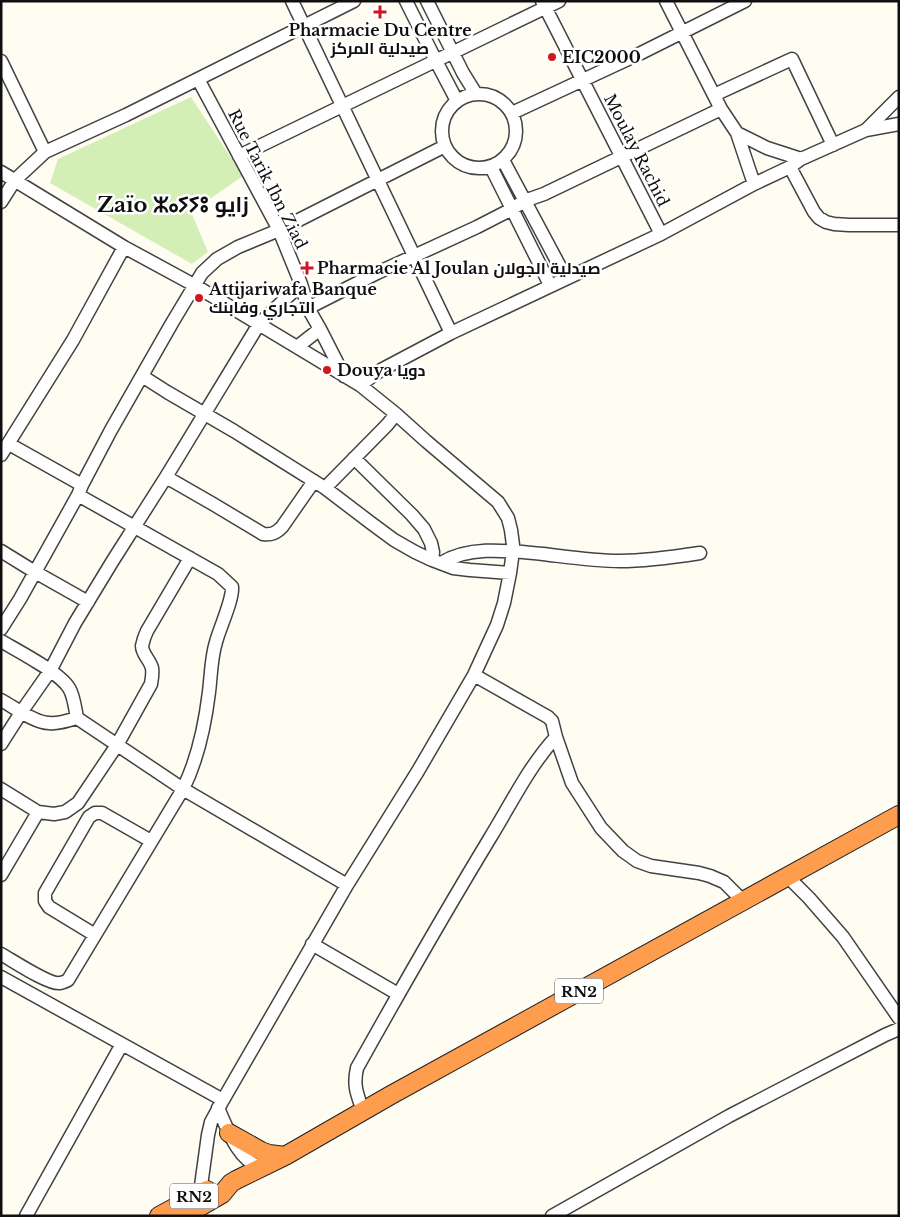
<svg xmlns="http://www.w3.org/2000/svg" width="900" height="1217" viewBox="0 0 900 1217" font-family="'Libre Baskerville',Cairo,'Noto Sans Tifinagh',serif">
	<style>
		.green { fill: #d4efb5 }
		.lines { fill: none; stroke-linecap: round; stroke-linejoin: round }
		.minor-casing { stroke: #424242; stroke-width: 15 }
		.highway-casing { stroke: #202020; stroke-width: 20 }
		.minor { stroke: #fff; stroke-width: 12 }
		.highway { stroke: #ff9d4f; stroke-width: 18 }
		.poi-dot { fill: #cf1721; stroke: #fff; stroke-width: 2 }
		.labels { text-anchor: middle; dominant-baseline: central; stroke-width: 5; stroke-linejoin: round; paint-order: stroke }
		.shield { fill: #fff; stroke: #575757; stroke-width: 1 }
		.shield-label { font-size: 15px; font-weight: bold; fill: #0f0f0f }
		.poi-label { font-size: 16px; font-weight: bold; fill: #0f0f0f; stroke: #fff; text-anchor: start }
		.street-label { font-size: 16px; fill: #0f0f0f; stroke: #fff }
		.district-label { font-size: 21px; font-weight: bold; fill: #0f0f0f; stroke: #fff }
	</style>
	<rect width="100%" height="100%" fill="#fffcf1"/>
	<!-- green -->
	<path class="green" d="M191 97 243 176 191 212 208 252 192 264 50 183 58 159Z"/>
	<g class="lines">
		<defs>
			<path id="minor" d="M292 1 451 333
				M406 1 436 61 457 101
				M427 1 463 73 476 94
				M542 1 661 234
				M666 1 721 109 737 133 767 148 801 159
				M1 61 45 152
				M198 79 279 230 301 284 308 308 320 329 344 376
				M442 131a37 37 0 1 1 74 0a37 37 0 1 1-74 0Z
				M714 95 792 59 833 145
				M512 113 641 53 745 1
				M866 130 899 97
				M737 133 754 184
				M239 156 559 1
				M503 160 566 278
				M491 167 550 285
				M790 167 814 212 819 218 826 222 834 224 849 225H899
				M1 172 124 247 194 285 360 385 396 414 426 441 498 502 508 518 511 530 513 545V551L510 573 504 603 497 625 474 675 418 771 347 885 223 1100 211 1122 208 1135 200 1193
				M1 202 15 180 45 152 126 115 354 1
				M308 308 377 273 477 227 512 209 524 201 544 194 721 109
				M297 347 320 329
				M142 376 167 392 234 431 325 488 371 523 394 540 415 552 432 560 453 568 470 570 510 573
				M360 385 381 370 451 333 661 234 754 184 790 167 801 159 866 130 899 124
				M9 444 82 485
				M1 455 73 340 124 247
				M354 458 412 515 424 529 431 543 433 552 432 560
				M166 477 213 504 263 534C272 535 276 533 282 527L314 481
				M325 488 387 425 396 414
				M1 551 35 572 88 602
				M441 563C470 545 510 551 543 554 568 557 594 561 620 561 646 561 674 557 700 553
				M1 629 20 599 78 495 82 485 111 430 172 323 202 273 217 259 238 247 279 230 445 146
				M1 641C18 651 59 672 69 688 74 696 75 708 77 718 67 721 58 724 49 723 35 723 14 707 1 700
				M77 718 183 789 347 885
				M556 737 572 783 601 828 623 851 637 861 651 866 699 873 710 876 724 882 743 901
				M1 744 22 711 50 671 75 623 112 562 166 477 259 324 301 284
				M1 789 38 812 54 814 65 812 78 803 117 745 151 684C152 678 153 673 152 668 150 660 142 654 142 646 143 641 145 635 147 631L190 558
				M1 875 38 812
				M788 877 809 898 843 937 899 1018
				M95 935 49 907 45 901V893L89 817 95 813H102L151 841
				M312 944 398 994
				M1 954C12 960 49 985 60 983 62 983 66 981 68 980L183 789C198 759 205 725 209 692 211 676 211 658 216 642 220 627 233 600 232 587L218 574 78 495
				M1 977 223 1100
				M218 1108C228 1130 237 1158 259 1167
				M363 1111C357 1094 353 1086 357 1068 400 991 444 914 490 838 511 804 529 766 556 737L552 721 548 717 474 675
				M26 1216 122 1044
				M552 1216 729 1116 885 1035 899 1029"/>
			<path id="highway" d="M229 1133 261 1151 269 1154 285 1156
				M159 1216 207 1190
				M184 1216 222 1194 231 1183 236 1180 285 1156 391 1095 899 815"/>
		</defs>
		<!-- minor casing -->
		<use href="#minor" class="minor-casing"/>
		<!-- highway casing -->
		<use href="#highway" class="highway-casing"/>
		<!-- minor -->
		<use href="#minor" class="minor"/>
		<!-- highway -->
		<use href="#highway" class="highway"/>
	</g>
	<!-- markers -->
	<g class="poi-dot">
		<path d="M377.5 4.5h5v5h5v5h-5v5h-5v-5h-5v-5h5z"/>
		<circle cx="552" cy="57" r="5"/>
		<path d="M304.5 260.5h5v5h5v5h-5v5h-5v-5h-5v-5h5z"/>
		<circle cx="199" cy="298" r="5"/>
		<circle cx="327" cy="370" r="5"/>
	</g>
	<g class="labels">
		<!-- shield labels -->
		<g class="shield">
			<rect x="555" y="978.5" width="48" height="25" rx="4"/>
			<rect x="170" y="1183.5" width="48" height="25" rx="4"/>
		</g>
		<g class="shield-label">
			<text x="579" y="991">RN2</text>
			<text x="194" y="1196">RN2</text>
		</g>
		<!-- poi labels -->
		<g class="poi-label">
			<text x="380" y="30" text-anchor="middle">Pharmacie Du Centre<tspan x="380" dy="18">صيدلية المركز</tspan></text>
			<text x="562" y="57">EIC2000</text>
			<text x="317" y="268">Pharmacie Al Joulan صيدلية الجولان</text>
			<text x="209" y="289">Attijariwafa Banque<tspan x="209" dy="18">التجاري وفابنك</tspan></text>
			<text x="337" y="370">Douya دويا</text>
		</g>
		<!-- street labels -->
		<g class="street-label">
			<text transform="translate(637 150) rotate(63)">Moulay Rachid</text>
			<text transform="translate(268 179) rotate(63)">Rue Tarik Ibn Ziad</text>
		</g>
		<!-- district labels -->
		<g class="district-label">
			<text x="173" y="205">Zaïo ⵣⴰⵢⵢⵓ زايو</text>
		</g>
	</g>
	<!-- border -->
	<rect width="900" height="1217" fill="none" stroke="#0f0f0f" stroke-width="5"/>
</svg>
